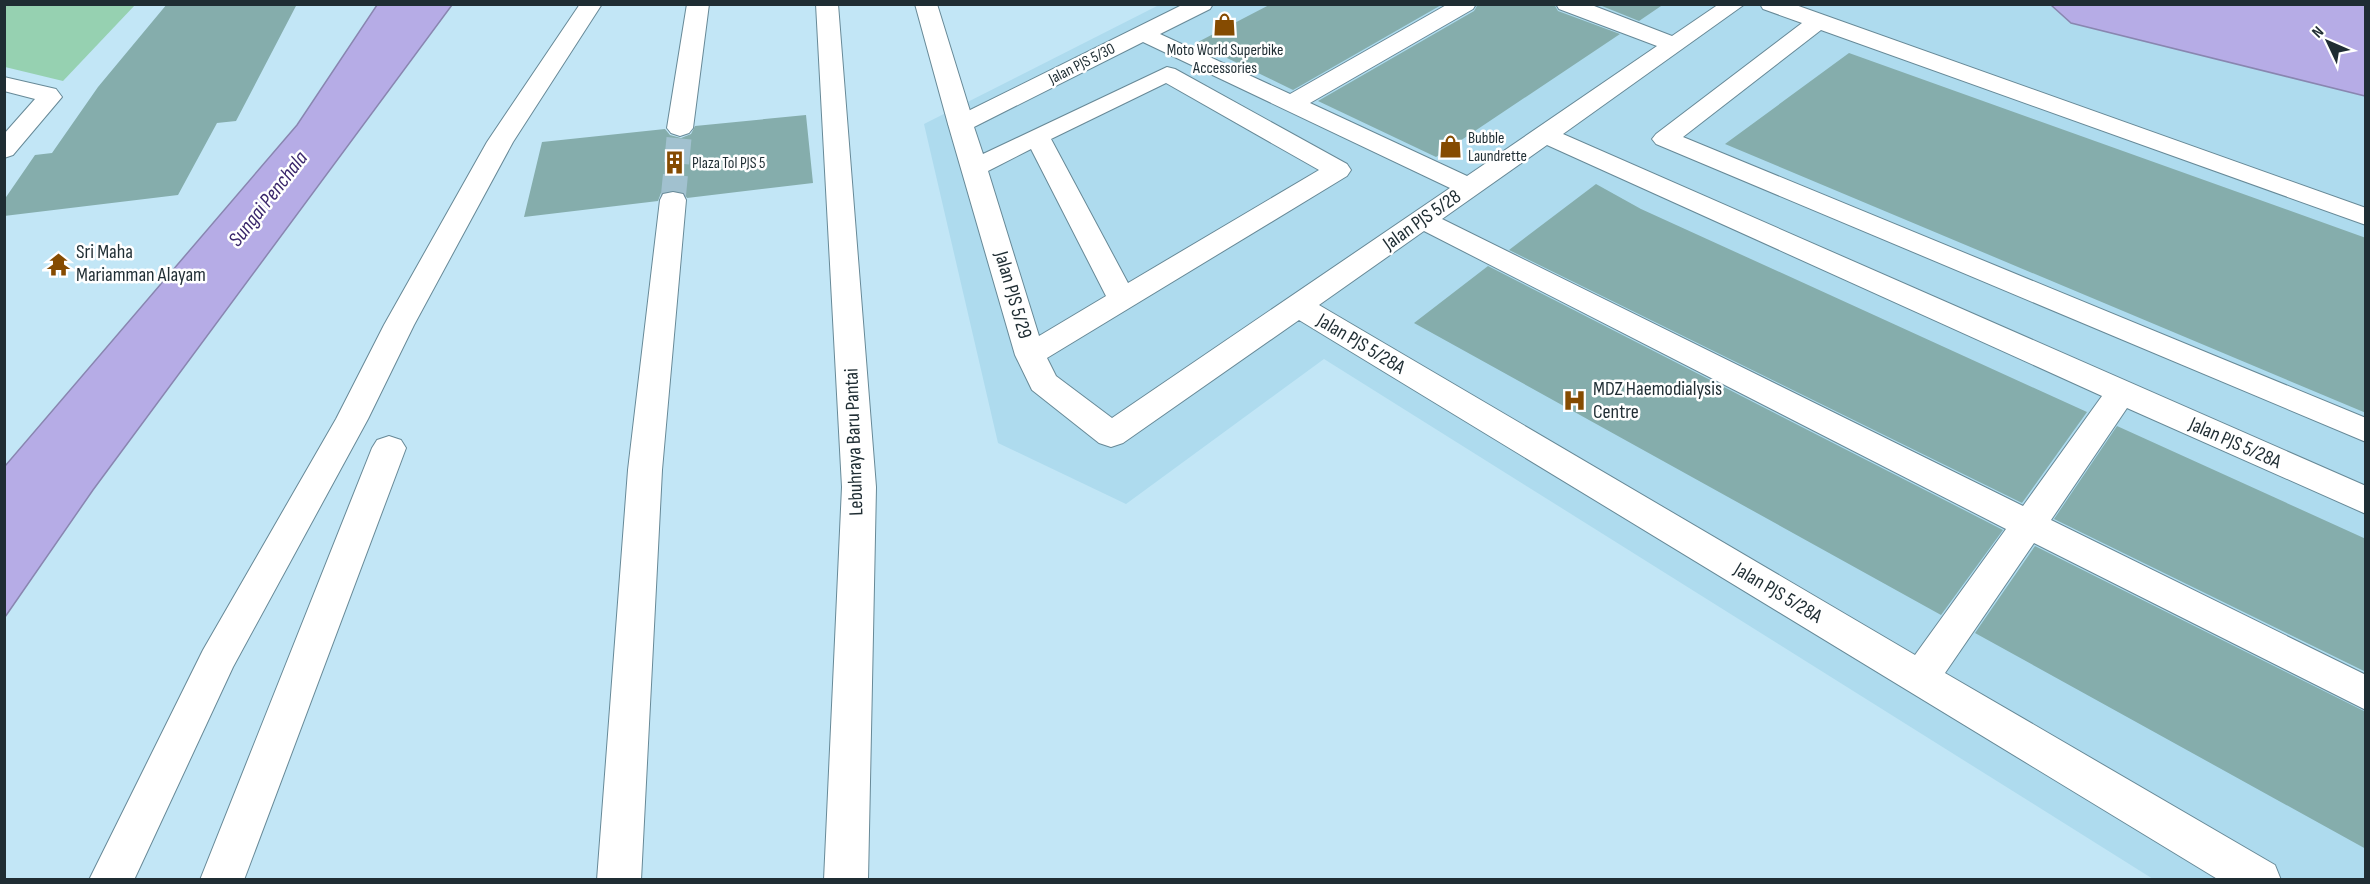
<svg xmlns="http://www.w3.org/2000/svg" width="2370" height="884" viewBox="0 0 2370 884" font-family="'Sofia Sans Condensed',sans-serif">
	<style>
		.built { fill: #aedbee }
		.green { fill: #96d1b1 }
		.water { fill: #b6ace6; stroke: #8986b0; stroke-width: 1.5 }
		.building { fill: #85adac }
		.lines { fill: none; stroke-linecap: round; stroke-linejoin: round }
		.highway-tunnel { stroke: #a1c1cf; stroke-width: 25; stroke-dasharray: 25 12; stroke-linecap: butt }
		.minor-casing { stroke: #678997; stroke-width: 2 }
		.highway-casing { stroke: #678997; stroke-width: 2 }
		.minor { fill: #fff; fill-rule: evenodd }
		.highway { fill: #fff; fill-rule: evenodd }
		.labels { text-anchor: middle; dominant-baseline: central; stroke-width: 5; stroke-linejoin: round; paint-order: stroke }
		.far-poi-label { font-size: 16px; fill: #1f2d33; stroke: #fff; text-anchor: start }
		.far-street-label { font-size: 16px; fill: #1f2d33; stroke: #fff }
		.street-label { font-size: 20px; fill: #1f2d33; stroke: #fff }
		.poi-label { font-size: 20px; fill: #1f2d33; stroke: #fff; text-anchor: start }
		.water-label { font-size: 21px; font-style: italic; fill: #3b286c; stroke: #fff }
	</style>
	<rect width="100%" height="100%" fill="#c2e6f6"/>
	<!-- built -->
	<path class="built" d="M1159 5H2365V879H2153L1324 359 1126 504 998 443 924 124Z"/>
	<!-- green -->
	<path class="green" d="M5 4H135V5L63 81 5 67Z"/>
	<!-- water -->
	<path class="water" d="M377 5H452L93 490 5 617V466L297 125Z
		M2051 5H2365V96L2071 23Z"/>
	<!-- building -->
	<path class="building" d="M167 4H297L236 121 217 123 178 195 4 216V200L35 155 52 153 98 87Z
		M1271 4H1443L1293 90 1196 43Z
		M1478 4H1554L1558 11 1620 34 1436 157 1318 101 1474 11Z
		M1597 4H1664L1639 21Z
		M1849 53 2366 238V413L1725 144Z
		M806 115 813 183 687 198 683 192 673 190 661 193 658 201 524 217 542 142 665 129 670 135 681 138 691 134 695 126Z
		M1596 184 1641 209 2087 412 2022 503 1509 250Z
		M1488 266 2003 530 1941 615 1414 323Z
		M2117 426 2366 539V672L2054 519Z
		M2035 546 2366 712V849L1975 633Z"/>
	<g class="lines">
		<!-- highway-tunnel -->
		<path class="highway-tunnel" d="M673 200 680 128"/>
		<defs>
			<path id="minor" d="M580 4H602L513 142 414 325 368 419 233 667 134 880H89L203 650 336 419 384 325 487 142Z
				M1184 4H1213L1210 9 1160 34 1290 94 1448 4H1476L1473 9 1310 103 1467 176 1657 46 1559 9 1556 4H1589L1672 36 1719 4H1745L1563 134 2366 486V514L2127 408 2051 520 2366 675V710L2034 543 1945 673 2275 865 2281 880H2219L1299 320 1123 443 1111 447 1099 443 1032 390 1015 355 948 124 952 119ZM1143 42 1450 188 1112 418 1056 376 1047 358 1347 176 1351 170 1347 164 1175 69 1167 67 983 154 974 127ZM1166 83 1319 170 1128 283 1051 139ZM1547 145 2102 396 2023 506 1442 219ZM1031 149 1106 296 1039 336 988 171ZM1424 231 2006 529 1915 655 1319 305Z
				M1760 4H1793L2366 208V225L1821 30 1683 137 2366 418V442L1656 144 1652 139 1656 134 1802 23 1763 9Z
				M4 77 56 89 62 97 13 155 4 158V134L35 99 4 91Z
				M389 436 401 440 406 448 244 880H200L372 448 377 440Z"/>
			<path id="highway" d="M687 4H709L693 128 689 133 680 136 671 133 667 128Z
				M816 4H838L876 487 868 880H824L842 487Z
				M915 4H937L974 124 970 129 961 132 952 129 948 124Z
				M673 192 683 194 686 200 662 470 641 880H597L628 470 660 200 663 194Z"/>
		</defs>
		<!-- minor casing -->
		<use href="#minor" class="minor-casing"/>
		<!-- highway casing -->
		<use href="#highway" class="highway-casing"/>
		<!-- minor -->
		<use href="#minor" class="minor"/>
		<!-- highway -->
		<use href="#highway" class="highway"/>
	</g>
	<!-- icons -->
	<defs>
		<symbol id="shop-bare" viewBox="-9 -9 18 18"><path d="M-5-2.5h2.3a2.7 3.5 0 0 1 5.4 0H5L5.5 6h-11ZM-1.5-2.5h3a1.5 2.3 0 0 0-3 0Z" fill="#854b01" stroke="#fff" stroke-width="2.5" paint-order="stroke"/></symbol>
		<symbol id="building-bare" viewBox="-9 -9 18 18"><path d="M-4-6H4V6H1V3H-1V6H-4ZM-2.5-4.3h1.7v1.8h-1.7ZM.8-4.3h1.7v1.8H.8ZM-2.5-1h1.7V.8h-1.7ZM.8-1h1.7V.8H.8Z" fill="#854b01" stroke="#fff" stroke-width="2.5" paint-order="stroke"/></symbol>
		<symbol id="temple-bare" viewBox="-9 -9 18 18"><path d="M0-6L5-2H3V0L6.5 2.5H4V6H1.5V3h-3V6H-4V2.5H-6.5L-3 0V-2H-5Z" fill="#854b01" stroke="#fff" stroke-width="2.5" paint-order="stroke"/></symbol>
		<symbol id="hospital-bare" viewBox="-9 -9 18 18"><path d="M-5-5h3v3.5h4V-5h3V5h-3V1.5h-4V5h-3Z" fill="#854b01" stroke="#fff" stroke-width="2.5" paint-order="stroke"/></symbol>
	</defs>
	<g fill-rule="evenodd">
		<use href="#shop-bare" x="1208" y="8" width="33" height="33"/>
		<use href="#shop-bare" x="1434" y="130" width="33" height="33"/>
		<use href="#building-bare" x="658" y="146" width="33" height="33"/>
		<use href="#temple-bare" x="42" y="248" width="33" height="33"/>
		<use href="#hospital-bare" x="1558" y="384" width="33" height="33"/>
	</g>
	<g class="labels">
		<!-- far-poi labels -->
		<g class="far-poi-label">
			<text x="1225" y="50" text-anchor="middle">Moto World Superbike<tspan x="1225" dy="18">Accessories</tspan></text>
			<text x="1468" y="138">Bubble<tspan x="1468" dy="18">Laundrette</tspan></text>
			<text x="692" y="163">Plaza Tol PJS 5</text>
		</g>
		<!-- far-street labels -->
		<g class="far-street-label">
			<text transform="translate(1082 64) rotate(-27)">Jalan PJS 5/30</text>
		</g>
		<!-- street labels -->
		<g class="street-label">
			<text transform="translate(1422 220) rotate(-35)">Jalan PJS 5/28</text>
			<text transform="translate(1013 295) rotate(74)">Jalan PJS 5/29</text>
			<text transform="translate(1361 344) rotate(31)">Jalan PJS 5/28A</text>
			<text transform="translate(854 442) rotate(-92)">Lebuhraya Baru Pantai</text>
			<text transform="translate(2235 443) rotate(24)">Jalan PJS 5/28A</text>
			<text transform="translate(1778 593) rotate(31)">Jalan PJS 5/28A</text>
		</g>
		<!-- poi labels -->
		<g class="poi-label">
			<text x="76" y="252">Sri Maha<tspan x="76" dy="23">Mariamman Alayam</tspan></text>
			<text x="1593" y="389">MDZ Haemodialysis<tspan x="1593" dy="23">Centre</tspan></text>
		</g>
		<!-- water labels -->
		<g class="water-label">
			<text transform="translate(268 199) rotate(-52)">Sungai Penchala</text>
		</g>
	</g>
	<!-- border -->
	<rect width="2370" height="884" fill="none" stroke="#1f2d33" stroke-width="12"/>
	<!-- north arrow -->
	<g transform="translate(2328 42) rotate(314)" stroke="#ffffff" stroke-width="4.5" paint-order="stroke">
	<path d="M0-4.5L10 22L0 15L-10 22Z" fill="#1f2d33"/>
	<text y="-9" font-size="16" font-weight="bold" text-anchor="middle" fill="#1f2d33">N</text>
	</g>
</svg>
